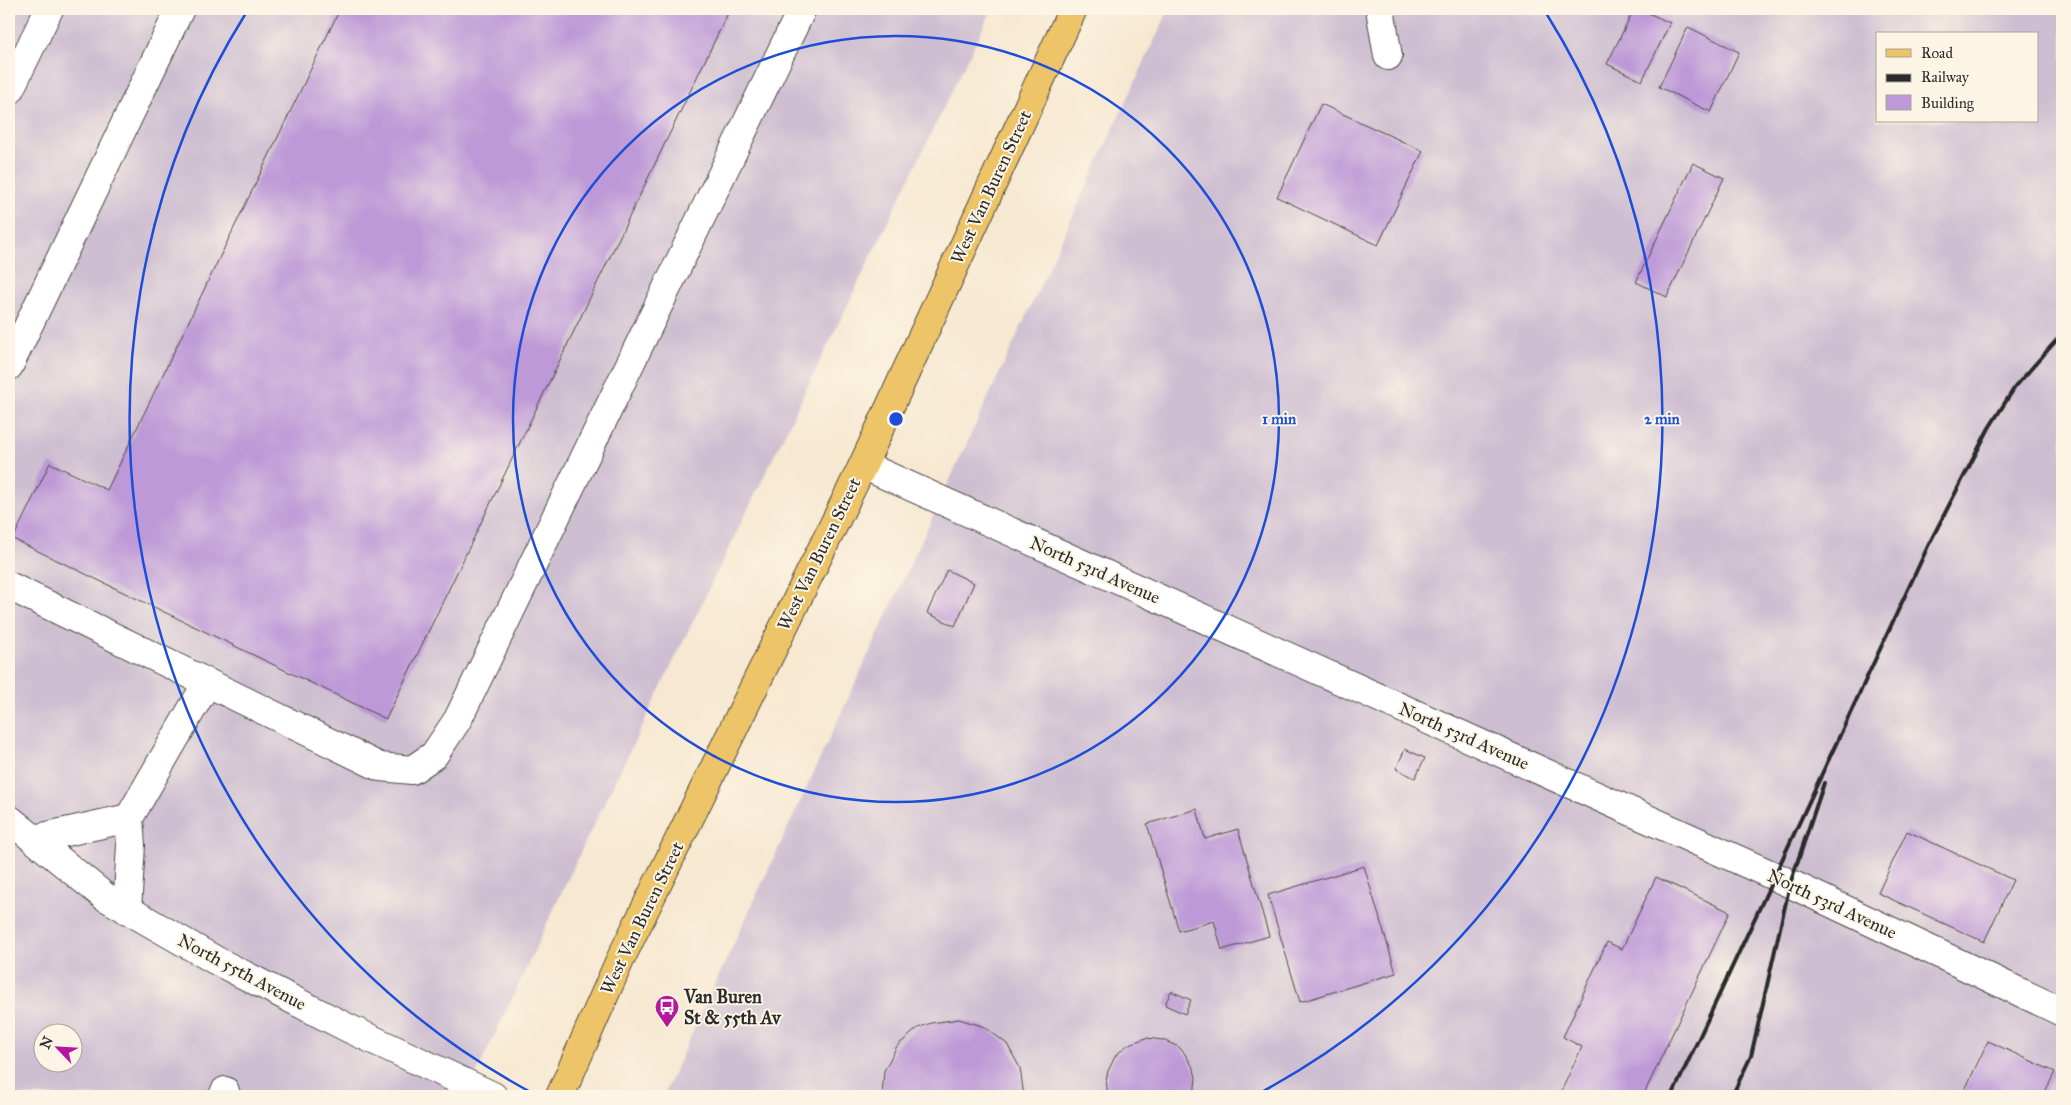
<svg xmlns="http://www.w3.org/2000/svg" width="2071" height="1105" viewBox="0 0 2071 1105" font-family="'IM FELL Great Primer',serif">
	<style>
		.industrial { fill: #cebed1; fill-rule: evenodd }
		.building { fill: #bd99d7 }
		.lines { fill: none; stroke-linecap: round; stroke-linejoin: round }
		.minor-casing { stroke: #4a4744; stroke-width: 30 }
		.major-casing { stroke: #4a4744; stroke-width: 30 }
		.minor { stroke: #fff; stroke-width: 28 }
		.major { stroke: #eec469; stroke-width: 28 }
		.rail { stroke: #2b2b2b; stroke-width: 4 }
		.ring { fill: none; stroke: #1d4ed8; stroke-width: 2.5 }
		.labels { text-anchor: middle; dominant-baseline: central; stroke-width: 4; stroke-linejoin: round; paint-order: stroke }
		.street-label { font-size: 18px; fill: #2b2b2b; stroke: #fcf5e5 }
		.poi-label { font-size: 18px; font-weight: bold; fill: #2b2b2b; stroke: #fcf5e5; text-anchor: start }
		.centre { fill: #1d4ed8; stroke: #fcf5e5; stroke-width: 2.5 }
		.ring-label { font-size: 15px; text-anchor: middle; font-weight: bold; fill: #1d4ed8; stroke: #fcf5e5; stroke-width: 4; stroke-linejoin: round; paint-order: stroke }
	</style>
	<rect width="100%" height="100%" fill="#fcf5e5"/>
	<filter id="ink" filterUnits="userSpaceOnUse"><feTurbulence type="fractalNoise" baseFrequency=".02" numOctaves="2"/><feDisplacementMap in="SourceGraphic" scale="10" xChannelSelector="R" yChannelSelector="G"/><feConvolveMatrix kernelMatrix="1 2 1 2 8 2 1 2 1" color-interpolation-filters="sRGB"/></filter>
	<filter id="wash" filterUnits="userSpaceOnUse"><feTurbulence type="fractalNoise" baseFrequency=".0096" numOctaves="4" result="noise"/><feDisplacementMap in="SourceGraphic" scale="20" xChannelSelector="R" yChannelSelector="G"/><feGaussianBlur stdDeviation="1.12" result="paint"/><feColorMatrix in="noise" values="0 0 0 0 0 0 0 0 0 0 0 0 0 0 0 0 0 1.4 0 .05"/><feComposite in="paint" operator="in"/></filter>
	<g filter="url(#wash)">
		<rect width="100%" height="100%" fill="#f7e8d1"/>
		<!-- industrial -->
		<path class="industrial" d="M9 9H992L582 849 466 1096H9ZM42 1032H72V1062H42Z
			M1169 9H2062V1096H663ZM1877 34H2037V121H1877Z"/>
		<g id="blocks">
			<!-- building -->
			<path class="building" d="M340 9H730L386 719 13 539 50 463 107 490Z
				M1634 9H1640L1670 23 1642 81 1607 64Z
				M1688 27 1739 52 1711 112 1659 87Z
				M1321 104 1423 151 1378 245 1277 197Z
				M1693 163 1724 178 1667 297 1636 282Z
				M947 570 974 583 955 626 927 613Z
				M1405 749 1425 758 1415 778 1396 769Z
				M1197 809 1205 839 1238 829 1269 936 1222 950 1214 921 1179 931 1147 824Z
				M1907 831 2013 880 1984 942 1878 893Z
				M1364 866 1396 973 1300 1002 1268 895Z
				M1656 877 1730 912 1643 1096H1559L1582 1047 1563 1037 1607 942 1622 949Z
				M1171 991 1191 1000 1185 1014 1165 1005Z
				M959 1019 985 1027 1007 1044 1020 1068 1024 1096H882L884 1071 897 1046 918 1028 931 1023Z
				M1146 1038 1163 1040 1179 1047 1185 1054 1194 1069 1196 1078 1194 1096H1108L1106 1080 1108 1071 1116 1055 1129 1044Z
				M1988 1041 2055 1072 2043 1096H1962Z"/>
		</g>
	</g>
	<g filter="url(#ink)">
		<use href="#blocks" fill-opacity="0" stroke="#4a4744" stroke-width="1"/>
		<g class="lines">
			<defs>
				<path id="minor" d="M1380 9 1388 56
					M9 91 49 9
					M9 366 180 9
					M863 465 1774 876 2062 1012
					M9 586 380 767 412 770 434 755 458 719 802 9
					M129 818 207 683
					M9 819 104 896 215 960 348 1028 493 1096
					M34 839 129 818 131 845 127 910
					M223 1096 225 1091"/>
				<path id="major" d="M560 1096 620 960 863 465 1073 9"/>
			</defs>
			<!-- minor casing -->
			<use href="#minor" class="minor-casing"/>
			<!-- major casing -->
			<use href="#major" class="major-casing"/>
			<!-- minor -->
			<use href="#minor" class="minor"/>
			<!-- major -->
			<use href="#major" class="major"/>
			<!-- rail -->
			<path class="rail" d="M1672 1096 1929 544 1989 428 2015 387 2062 334
				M1732 1096 1751 1056 1790 884 1824 783"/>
		</g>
	</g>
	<!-- distance rings -->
	<g class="ring">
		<circle cx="896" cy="419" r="383"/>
		<path d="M536 1095A766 766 0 0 1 246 13M1546 13A766 766 0 0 1 1256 1095"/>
	</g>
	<!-- icons -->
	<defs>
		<symbol id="bus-pin" viewBox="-11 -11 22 30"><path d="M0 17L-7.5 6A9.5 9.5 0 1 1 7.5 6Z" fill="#b5179e" stroke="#fcf5e5"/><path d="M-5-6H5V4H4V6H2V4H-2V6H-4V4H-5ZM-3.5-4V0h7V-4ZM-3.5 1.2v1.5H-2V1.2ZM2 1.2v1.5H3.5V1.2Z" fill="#fff"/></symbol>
	</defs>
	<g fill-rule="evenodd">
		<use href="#bus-pin" x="653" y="993" width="28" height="38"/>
	</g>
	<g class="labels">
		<!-- street labels -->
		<g class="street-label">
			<text transform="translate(991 187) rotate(-65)">West Van Buren Street</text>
			<text transform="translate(819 554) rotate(-64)">West Van Buren Street</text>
			<text transform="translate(1095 570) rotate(24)">North 53rd Avenue</text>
			<text transform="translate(1464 736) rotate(24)">North 53rd Avenue</text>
			<text transform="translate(1832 904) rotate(25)">North 53rd Avenue</text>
			<text transform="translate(642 918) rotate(-64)">West Van Buren Street</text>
			<text transform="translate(242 972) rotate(28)">North 55th Avenue</text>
		</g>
		<!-- poi labels -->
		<g class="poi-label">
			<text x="684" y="997">Van Buren<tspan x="684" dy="21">St &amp; 55th Av</tspan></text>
		</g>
	</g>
	<circle cx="896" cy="419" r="8" class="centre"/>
	<g class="ring-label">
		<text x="1279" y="424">1 min</text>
		<text x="1662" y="424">2 min</text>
	</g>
	<!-- margin -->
	<rect width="2071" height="1105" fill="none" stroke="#fcf5e5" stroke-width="30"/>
	<!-- legend -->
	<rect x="1876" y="32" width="162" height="90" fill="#fcf5e5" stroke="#a8a49b"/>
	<rect x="1886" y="49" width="25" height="8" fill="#eec469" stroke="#a8a49b"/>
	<text x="1921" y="58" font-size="15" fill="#2b2b2b">Road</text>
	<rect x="1886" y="74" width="25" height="8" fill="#2b2b2b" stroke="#a8a49b"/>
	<text x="1921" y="82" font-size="15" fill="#2b2b2b">Railway</text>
	<rect x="1886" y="95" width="25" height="15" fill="#bd99d7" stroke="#a8a49b"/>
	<text x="1921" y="108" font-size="15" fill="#2b2b2b">Building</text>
	<!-- north arrow -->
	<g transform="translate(58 1048) rotate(295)"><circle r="24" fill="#fcf5e5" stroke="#a8a49b"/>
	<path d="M0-4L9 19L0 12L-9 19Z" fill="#b5179e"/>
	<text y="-8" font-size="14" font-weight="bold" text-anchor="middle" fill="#2b2b2b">N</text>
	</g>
</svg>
